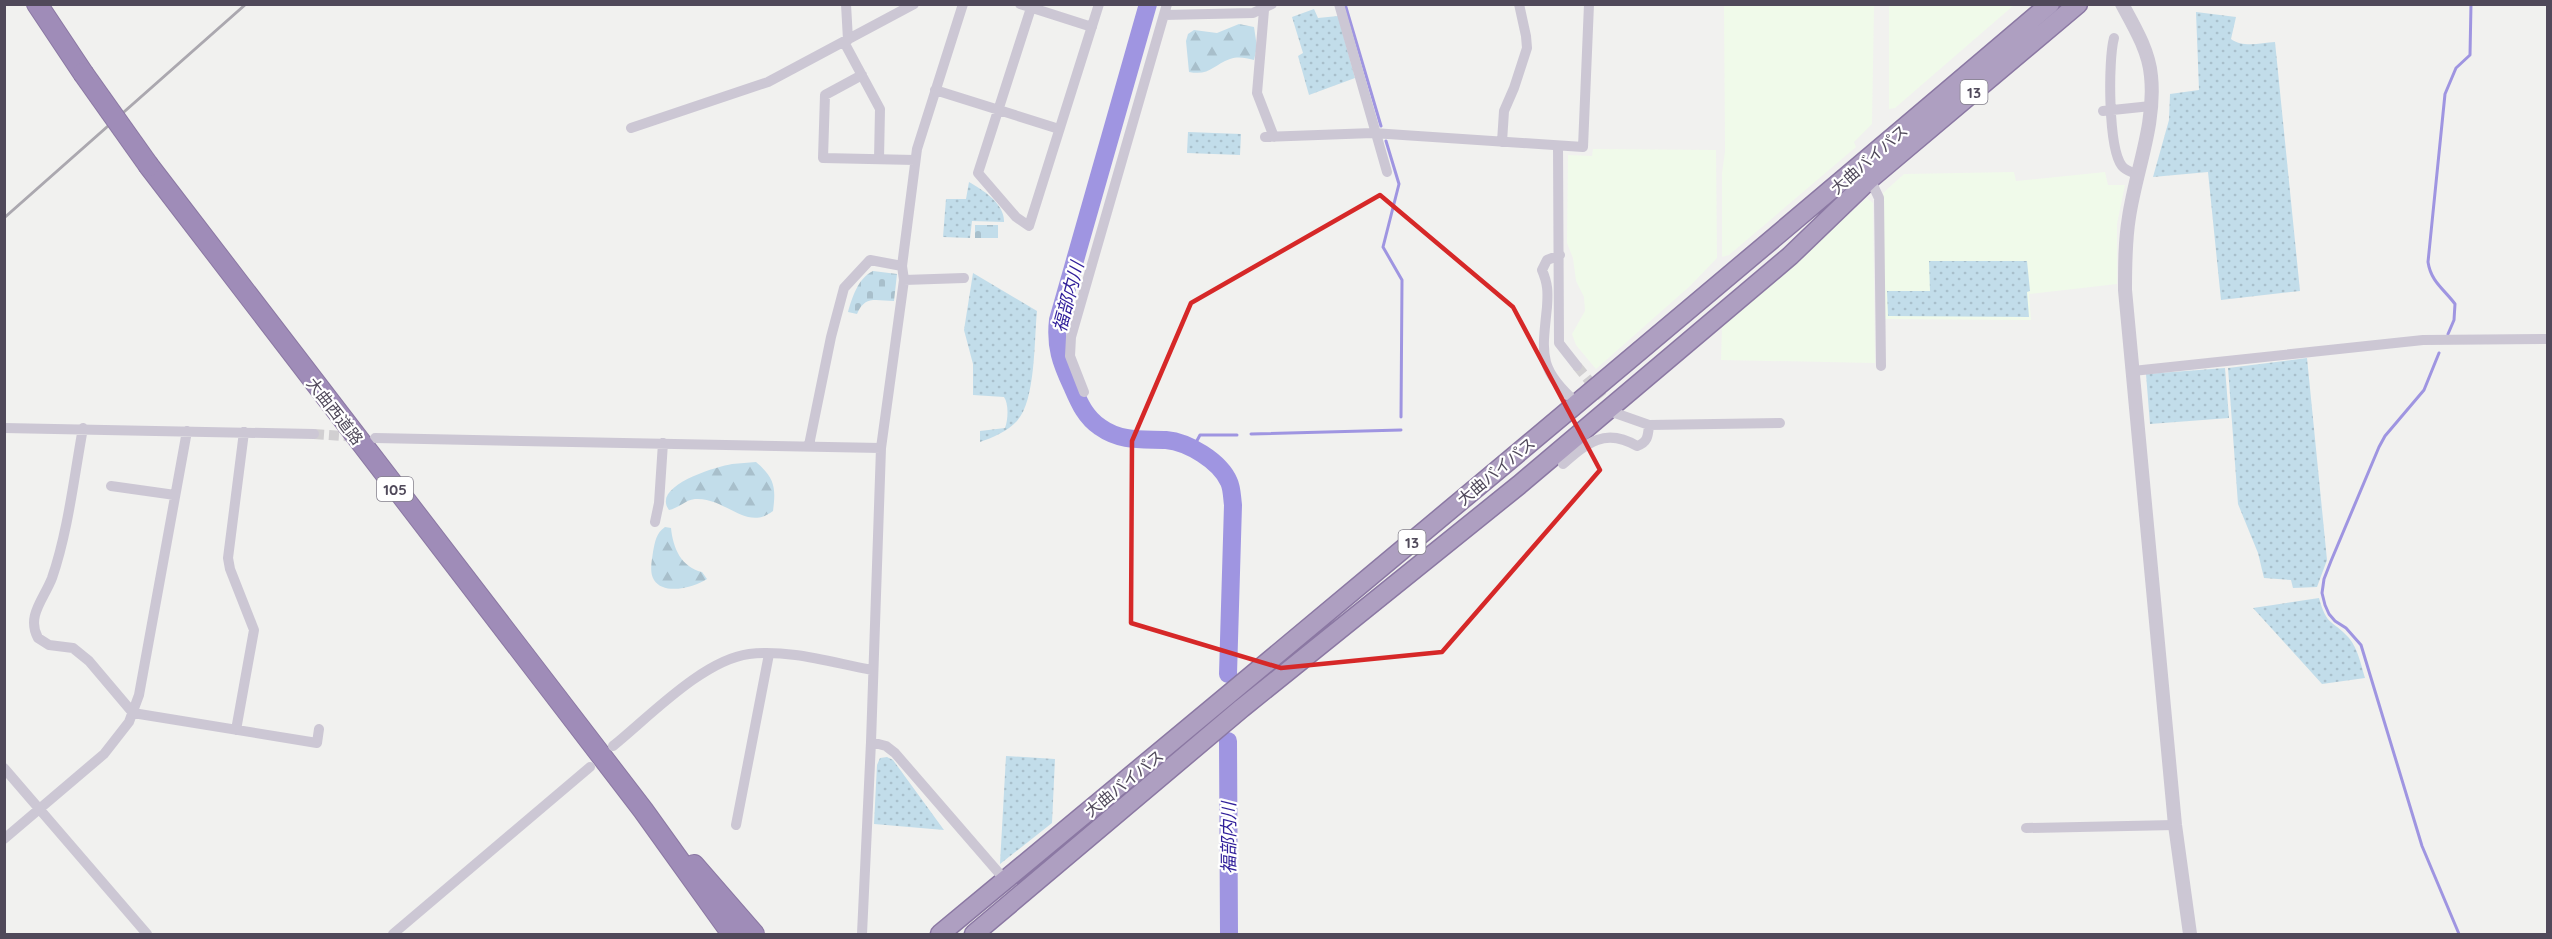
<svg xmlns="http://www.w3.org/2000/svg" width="2552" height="939" viewBox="0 0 2552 939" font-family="Quicksand,'Noto Sans JP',sans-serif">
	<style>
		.commercial { fill: #f0faea }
		.grass { fill: url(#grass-dots) }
		.forest { fill: url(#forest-firs) }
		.cemetery { fill: url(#cemetery-stones) }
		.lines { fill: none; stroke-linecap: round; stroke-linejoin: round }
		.stream { stroke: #9f95e1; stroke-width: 3 }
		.river { stroke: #9f95e1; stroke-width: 18 }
		.minor-tunnel { stroke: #d1cfd1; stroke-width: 10; stroke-dasharray: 10 5; stroke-linecap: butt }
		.trunk-casing { stroke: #8b78a3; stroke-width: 21 }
		.motorway-casing { stroke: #8b78a3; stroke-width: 22 }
		.minor { stroke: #ccc7d4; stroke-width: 10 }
		.tertiary { stroke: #ccc7d4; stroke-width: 14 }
		.trunk { stroke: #ae9fc1; stroke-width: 18 }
		.motorway { stroke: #9f8cb8; stroke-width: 20 }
		.rail { stroke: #aba8af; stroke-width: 3 }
		.motorway-bridge-casing { stroke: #8b78a3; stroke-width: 22; stroke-linecap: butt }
		.motorway-bridge { stroke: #9f8cb8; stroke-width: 20 }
		.marked { fill: none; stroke: #d62828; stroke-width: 4.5; stroke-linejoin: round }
		.labels { text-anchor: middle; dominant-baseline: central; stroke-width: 4.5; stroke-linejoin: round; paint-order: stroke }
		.shield { fill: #fff; stroke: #84808c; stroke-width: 1.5 }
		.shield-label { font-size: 15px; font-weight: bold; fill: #50495a }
		.street-label { font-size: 16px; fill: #50495a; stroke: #fff }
		.water-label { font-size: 18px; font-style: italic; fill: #2e1d99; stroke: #fff }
	</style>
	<defs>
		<pattern id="grass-dots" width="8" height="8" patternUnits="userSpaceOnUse" patternTransform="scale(1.5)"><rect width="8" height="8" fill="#c2ddea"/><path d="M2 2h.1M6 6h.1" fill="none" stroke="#a8bfcb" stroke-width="1.8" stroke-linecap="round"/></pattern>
		<pattern id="forest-firs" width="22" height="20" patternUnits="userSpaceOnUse" patternTransform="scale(1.5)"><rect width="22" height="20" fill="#c2ddea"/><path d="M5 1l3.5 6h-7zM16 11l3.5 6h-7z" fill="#a8bfcb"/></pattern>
		<pattern id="cemetery-stones" width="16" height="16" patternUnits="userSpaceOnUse" patternTransform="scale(1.5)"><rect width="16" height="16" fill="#c2ddea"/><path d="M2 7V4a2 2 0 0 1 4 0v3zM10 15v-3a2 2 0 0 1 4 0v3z" fill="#a8bfcb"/></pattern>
	</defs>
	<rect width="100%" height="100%" fill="#f1f1ef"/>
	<!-- commercial -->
	<path class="commercial" d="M1724 5 1874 4V7L1872 124 1854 142 1856 147 1729 255 1722 257V174L1725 151Z
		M1889 5V4L2014 5 1895 108 1889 109Z
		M1593 149 1716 150 1717 258 1690 286 1596 369 1576 345 1572 334 1585 311 1584 297 1576 281 1573 258 1567 243 1568 155 1592 156Z
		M2014 172 2016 181 2105 172 2108 185H2125L2117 224V284L2029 294 2031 320 1884 319 1883 193 1904 174Z
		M1867 198 1873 203 1875 363 1721 360 1722 327Z"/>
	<!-- grass -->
	<path class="grass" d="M1314 9 1318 18 1338 16 1355 78 1309 95 1298 56 1303 53 1292 17Z
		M2196 12 2236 17 2231 39C2243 48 2261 43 2275 42L2300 291 2221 300 2208 172 2153 177 2169 120 2170 94 2199 90Z
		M1188 132 1241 134 1240 155 1187 153Z
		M969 182C983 190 1005 204 1004 222L972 221 970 238 943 237 946 199H966Z
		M1929 261H2027L2030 291 2027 292 2029 317 1888 316 1887 291H1930Z
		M973 273 1037 311C1034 339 1036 400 1017 421 1008 431 992 438 980 442V431L1005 428C1008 420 1009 404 1004 397L973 395V364L964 330Z
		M2307 358 2327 560 2317 587 2293 588 2291 580 2264 578 2258 553 2238 504 2228 368Z
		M2225 368 2229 418 2150 424 2146 374Z
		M2319 598C2327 627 2332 619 2349 638 2358 649 2361 665 2365 678L2322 684 2253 608Z
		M1006 756 1055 759 1052 823 1000 864Z
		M887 757 893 760 944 830 874 824 877 765 880 758Z"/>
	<!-- forest -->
	<path class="forest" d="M1239 24 1254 27 1257 47 1254 60C1245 58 1239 56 1230 59 1213 65 1210 76 1189 72L1186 41 1188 34 1194 30 1217 33Z
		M756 462C775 478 776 488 773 511 746 532 726 497 695 499 685 500 679 508 669 510 651 486 715 467 732 464 740 463 748 463 756 462Z
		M665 527 671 528C673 548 681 567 702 572L707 579C695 587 664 596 654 580 649 572 652 560 653 552 655 542 656 533 665 527Z"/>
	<!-- cemetery -->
	<path class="cemetery" d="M975 225H998V238H975Z
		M873 271 897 274 894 301C876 301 865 295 857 314L848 312C852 298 858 278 873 271Z"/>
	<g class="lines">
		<!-- stream -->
		<path class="stream" d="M1345 4 1381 126
			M1386 141 1399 184 1383 247 1402 280 1401 417
			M2448 334 2454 320 2455 304C2444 289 2431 282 2428 262L2445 94 2456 68 2470 55 2471 4
			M2439 353 2424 390 2385 436 2379 447 2331 561 2324 579 2322 593 2325 605 2329 614 2335 621 2346 628 2361 645 2422 846 2459 934
			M1251 434 1401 430
			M1193 448 1200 435H1237"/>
		<!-- river -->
		<path class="river" d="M1148 4 1058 320C1055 346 1061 363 1072 386 1079 402 1085 417 1100 427 1121 442 1142 439 1166 440 1188 442 1220 461 1229 482 1232 488 1232 498 1233 505L1228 674
			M1228 741 1229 934"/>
		<!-- minor-tunnel -->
		<path class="minor-tunnel" d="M1577 366 1613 410
			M314 434 356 437"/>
		<defs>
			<path id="trunk" d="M940 934C1311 627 1682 317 2050 4
				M974 934 1242 708 1519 485 1790 256 1870 179 2078 4"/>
			<path id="motorway" d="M37 4 83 73
				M149 166 643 810 732 934
				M694 865 754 934"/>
		</defs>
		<!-- trunk casing -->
		<use href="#trunk" class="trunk-casing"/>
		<!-- motorway casing -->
		<use href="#motorway" class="motorway-casing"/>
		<!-- minor -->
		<path class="minor" d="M846 4 848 40
			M1020 4 1092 27
			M1339 4 1387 172
			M1031 8 978 173 1016 217 1029 226 1099 4
			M1264 10 1257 93 1274 137
			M1164 15 1253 13 1272 4
			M2114 38C2108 60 2108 148 2122 166 2126 171 2132 172 2138 175
			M844 42 880 109 879 159
			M862 75 825 95 823 158 915 160
			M935 90 1059 129
			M2103 111 2151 106
			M631 128 768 82 914 4
			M1265 137 1373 133 1583 147 1589 4
			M1502 142 1504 111 1514 88 1527 48 1526 36 1519 4
			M1558 146 1559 343 1577 366
			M1870 179 1879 198 1881 366
			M1560 255 1547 260 1542 270C1548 284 1548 292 1547 307 1542 355 1538 369 1577 403
			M904 280 964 278
			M2133 371 2423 340 2548 339
			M1084 392 1070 356 1071 337 1167 4
			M1615 413 1649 425 1780 423
			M4 428 314 434
			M83 428C74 477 68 532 52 578 44 599 26 616 38 638L49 645 73 648 89 661 133 713 317 743 319 729
			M375 438 881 448
			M809 445 831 337 844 288 870 260 902 266
			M1563 464C1587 443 1605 427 1637 446 1648 442 1648 436 1649 425
			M111 486 175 495
			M655 522 659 503 663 443
			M236 730 254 630 230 569 228 558 244 432
			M871 742 886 746 895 753 1005 880
			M613 746C649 717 703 660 749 654 789 649 833 663 872 670
			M4 768 147 934
			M736 825 769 654
			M2026 828 2175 825
			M4 839 104 754 129 722 139 695 187 431
			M393 934 590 767
			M862 934 871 742 881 448 904 280 902 266 917 149 963 4"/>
		<!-- tertiary -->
		<path class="tertiary" d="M2122 4C2134 26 2149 51 2151 76 2156 124 2136 170 2129 217 2125 241 2125 265 2125 290L2175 825 2190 934"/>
		<!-- trunk -->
		<use href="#trunk" class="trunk"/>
		<!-- motorway -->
		<use href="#motorway" class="motorway"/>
		<!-- rail -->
		<path class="rail" d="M4 218 246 4"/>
		<defs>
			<path id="motorway-bridge" d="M83 73 149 166"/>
		</defs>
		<!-- motorway-bridge casing -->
		<use href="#motorway-bridge" class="motorway-bridge-casing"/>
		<!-- motorway-bridge -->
		<use href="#motorway-bridge" class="motorway-bridge"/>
	</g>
	<!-- marked area -->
	<path class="marked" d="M1380 195 1513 307 1600 470 1442 652 1281 668 1131 623 1132 441 1191 303Z"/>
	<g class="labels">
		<!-- shield labels -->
		<g class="shield">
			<rect x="1960.5" y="80" width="27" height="24" rx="4.5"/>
			<rect x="377" y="477" width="36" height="24" rx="4.5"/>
			<rect x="1398.5" y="530" width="27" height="24" rx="4.5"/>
		</g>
		<g class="shield-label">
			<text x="1974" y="92">13</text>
			<text x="395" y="489">105</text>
			<text x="1412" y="542">13</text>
		</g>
		<!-- street labels -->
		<g class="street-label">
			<text transform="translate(1869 159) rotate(-41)">大曲バイパス</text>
			<text transform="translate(335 411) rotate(52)">大曲西道路</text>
			<text transform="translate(1496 471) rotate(-40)">大曲バイパス</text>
			<text transform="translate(1124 783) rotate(-39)">大曲バイパス</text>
		</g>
		<!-- water labels -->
		<g class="water-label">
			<text transform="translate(1068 297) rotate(-75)">福部内川</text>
			<text transform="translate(1228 838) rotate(-90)">福部内川</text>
		</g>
	</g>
	<!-- border -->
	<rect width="2552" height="939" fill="none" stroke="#50495a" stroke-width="12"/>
</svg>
